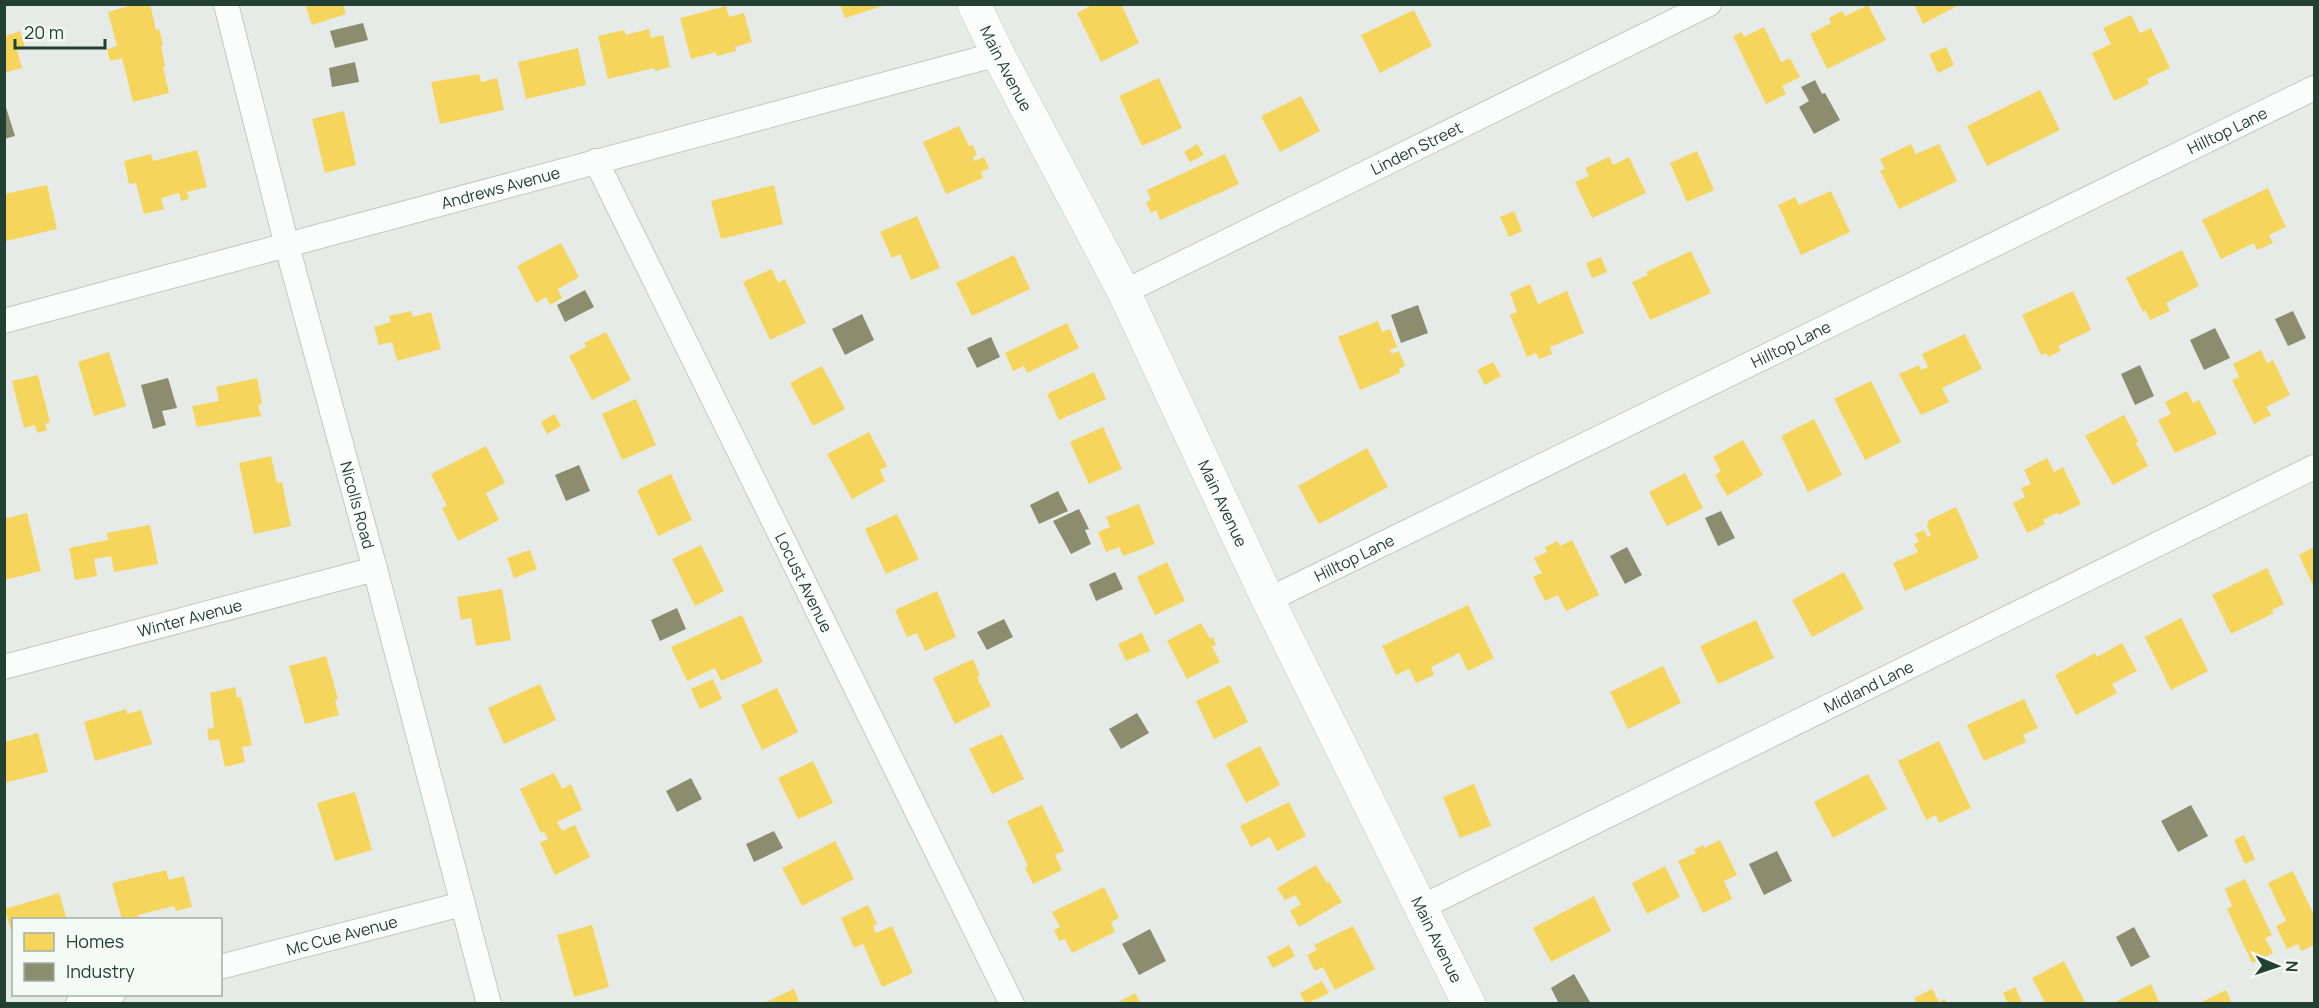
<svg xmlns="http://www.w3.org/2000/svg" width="2319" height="1008" viewBox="0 0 2319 1008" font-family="Manrope,sans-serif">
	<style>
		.homes { fill: #f6d55c }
		.industry { fill: #8c8c6e }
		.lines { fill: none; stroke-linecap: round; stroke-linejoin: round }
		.street-casing { stroke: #c3c8c5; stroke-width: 26 }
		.secondary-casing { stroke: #c1c9c5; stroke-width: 34 }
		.street { stroke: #fbfcfc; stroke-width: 24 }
		.secondary { stroke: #fbfcfc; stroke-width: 33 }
		.labels { text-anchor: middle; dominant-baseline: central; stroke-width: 6; stroke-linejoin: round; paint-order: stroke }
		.street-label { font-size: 16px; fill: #224034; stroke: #f4faf6 }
	</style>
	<rect width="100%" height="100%" fill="#e6ebe8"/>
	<!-- homes -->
	<path class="homes" d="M136 4H150L156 30 159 29 163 45 161 46 165 66 163 67 169 93 133 102 122 58 110 61 107 49 117 46 108 12Z
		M305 4H343L346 14 312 25Z
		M840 4H882V6L845 18Z
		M1094 4H1121L1139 43 1101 62 1077 13Z
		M1914 4H1961L1923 24Z
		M1868 5 1886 40 1827 69 1810 34 1831 23 1829 18 1842 11 1845 16Z
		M726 6 729 17 744 13 752 42 735 47 736 51 717 56 716 52 691 59 680 18Z
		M1414 10 1432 46 1380 73 1361 35Z
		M2131 15 2140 33 2151 28 2170 68 2147 79 2149 84 2114 101 2092 53 2111 44 2103 28Z
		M1764 27 1781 62 1790 58 1800 77 1782 86 1786 94 1766 104 1733 36 1742 32 1744 37Z
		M649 29 651 38 663 35 670 67 655 71 654 68 608 79 598 36 624 30 626 35Z
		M20 31 25 47 17 50 22 68 5 73V36Z
		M1946 47 1954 65 1938 73 1929 54Z
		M578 48 586 85 526 99 518 62Z
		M479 74 481 82 497 78 504 110 440 124 431 82Z
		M1159 78 1182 128 1142 146 1119 96Z
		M2040 90 2060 130 1987 166 1967 126Z
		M1301 96 1320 131 1280 152 1261 116Z
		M344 111 356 165 325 173 312 119Z
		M959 126 969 146 973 145 977 155 973 157 974 161 984 157 989 168 981 172 983 178 946 194 923 142Z
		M1197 144 1204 155 1190 162 1184 152Z
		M1911 144 1916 154 1939 144 1957 181 1899 209 1880 171 1885 169 1880 159Z
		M197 150 207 187 187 192 189 199 181 201 179 193 161 198 164 209 144 214 136 183 129 184 124 161 151 154 153 161Z
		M1697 151 1714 190 1687 202 1670 163Z
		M1225 154 1239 184 1160 220 1156 210 1151 213 1146 202 1151 200 1147 190Z
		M1609 157 1613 165 1629 157 1646 193 1592 218 1575 182 1589 176 1585 168Z
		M47 185 57 229 6 241 4 194Z
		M774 185 783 224 721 239 711 201Z
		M2268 188 2286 227 2269 235 2273 243 2257 250 2254 243 2221 259 2202 220Z
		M1831 191 1850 232 1801 255 1778 205 1795 197 1799 205Z
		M1514 211 1522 231 1509 237 1500 217Z
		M917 216 940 268 911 280 900 254 892 258 880 232Z
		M561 243 579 277 558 289 562 298 550 305 546 297 536 303 517 266Z
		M2182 250 2199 286 2166 303 2170 311 2150 320 2145 310 2143 312 2126 278Z
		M1691 251 1711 293 1650 320 1632 282 1648 275 1646 272Z
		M1014 255 1030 289 972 316 956 283Z
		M1601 257 1607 272 1592 278 1586 263Z
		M772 269 778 283 785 279 806 323 770 340 743 282Z
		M1530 284 1538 304 1567 291 1584 333 1550 347 1552 354 1539 359 1536 353 1527 357 1510 315 1517 312 1510 293Z
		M2073 291 2091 330 2058 346 2061 351 2048 357 2046 353 2041 355 2022 315Z
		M411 311 413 317 431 312 441 349 397 361 392 342 379 345 374 327 391 322 389 316Z
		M1378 321 1382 332 1390 329 1397 347 1390 350 1392 354 1399 351 1405 366 1399 369 1400 373 1360 390 1338 337Z
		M1067 323 1079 348 1027 373 1024 366 1013 371 1005 353Z
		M606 332 631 380 592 400 569 356 586 347 584 343Z
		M1965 334 1982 369 1942 388 1949 402 1921 415 1899 374 1919 365 1921 370 1928 367 1922 354Z
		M2261 350 2267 363 2273 360 2290 395 2266 407 2271 415 2254 424 2232 380 2239 377 2233 364Z
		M109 352 126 406 94 416 78 362Z
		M1493 362 1501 376 1485 385 1477 370Z
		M822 366 845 409 813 426 790 383Z
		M1094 372 1106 399 1059 420 1047 394Z
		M38 375 50 422 45 424 47 430 37 433 35 425 24 428 12 381Z
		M257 378 262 404 258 405 261 416 197 427 192 406 219 401 216 387Z
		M1871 381 1901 442 1865 460 1834 399Z
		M2187 391 2193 403 2199 400 2217 434 2175 453 2158 420 2171 414 2165 402Z
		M636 399 656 445 622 460 602 414Z
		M554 414 561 426 547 434 541 422Z
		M2124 415 2138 441 2136 443 2148 466 2113 485 2085 436Z
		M1814 419 1842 475 1808 492 1781 436Z
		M1103 427 1122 469 1089 484 1070 442Z
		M869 432 887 466 880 470 885 481 852 499 827 454Z
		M1743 440 1763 475 1727 496 1715 475 1721 471 1713 457Z
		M486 446 505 483 486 493 499 520 458 541 442 508 447 506 431 474Z
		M1367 448 1388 487 1319 524 1298 486Z
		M271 456 277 483 282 482 291 526 254 534 239 463Z
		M2047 458 2054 472 2063 467 2081 504 2058 515 2057 513 2043 520 2045 524 2027 533 2013 503 2025 497 2021 488 2031 484 2024 470Z
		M1685 473 1703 508 1667 526 1649 492Z
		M671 474 692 520 658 536 637 490Z
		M1139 504 1155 544 1123 556 1119 547 1106 552 1098 532 1110 527 1106 517Z
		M1956 507 1979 558 1905 591 1893 563 1918 552 1914 544 1919 542 1915 534 1924 530 1927 537 1931 536 1927 526 1929 520Z
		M27 513 41 571 4 580V519Z
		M897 514 919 559 886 574 865 529Z
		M150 525 158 564 114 572 111 556 94 559 97 576 75 580 69 548 108 540 107 533Z
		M1572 540 1599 595 1566 611 1558 595 1545 601 1533 577 1542 573 1534 558 1547 552 1545 547 1557 541 1560 546Z
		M701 545 724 591 695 606 672 559Z
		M2314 547V588L2299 555Z
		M530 550 537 569 514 578 507 558Z
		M1167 562 1185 601 1155 615 1137 577Z
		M2267 568 2284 604 2272 610 2274 613 2231 634 2212 595Z
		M1844 572 1864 609 1812 637 1792 600Z
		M502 589 511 640 476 646 471 618 461 620 457 597Z
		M937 591 956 637 925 651 917 633 907 637 895 610Z
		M1468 605 1494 658 1468 671 1459 653 1431 667 1434 675 1416 683 1409 669 1396 675 1382 646Z
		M742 615 763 662 721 681 715 668 687 681 671 647Z
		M2181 618 2208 671 2171 690 2145 637Z
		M1756 620 1774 658 1718 684 1700 646Z
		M1201 623 1210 639 1213 637 1216 645 1212 647 1220 662 1187 679 1167 641Z
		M1142 633 1150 651 1126 661 1118 644Z
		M2122 643 2137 671 2112 684 2117 693 2076 715 2055 675 2095 653 2097 657Z
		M326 656 338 699 335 700 339 715 305 724 289 666Z
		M973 659 980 676 977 677 991 706 955 724 933 678Z
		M1663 666 1681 703 1628 729 1610 692Z
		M713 679 722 699 700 709 691 689Z
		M540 684 556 720 504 744 488 708Z
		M1230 685 1248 722 1214 739 1196 701Z
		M235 687 237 698 241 697 252 745 242 747 245 762 225 767 219 739 209 741 207 729 214 728 210 693Z
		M777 688 798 732 762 750 741 705Z
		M2024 699 2038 728 2023 735 2026 742 1984 761 1967 725Z
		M126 709 127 714 141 710 152 744 95 761 84 722Z
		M38 733 48 772 4 783V742Z
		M1002 734 1024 779 992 794 969 749Z
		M1939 741 1971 808 1939 823 1936 815 1926 820 1898 761Z
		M1260 746 1280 785 1246 803 1226 764Z
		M813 761 833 803 798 819 778 778Z
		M554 773 562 789 571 784 582 810 557 822 562 831 575 825 590 857 555 875 540 843 548 839 544 831 541 833 520 789Z
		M1868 774 1887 809 1833 838 1814 802Z
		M1474 784 1491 826 1460 838 1443 797Z
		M355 792 372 850 335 861 317 803Z
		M1289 802 1306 836 1277 851 1270 837 1251 847 1240 826Z
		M1042 805 1064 851 1055 855 1062 870 1033 884 1025 868 1028 866 1007 821Z
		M2244 835 2255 859 2245 864 2234 840Z
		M1720 840 1737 875 1724 881 1732 899 1703 913 1678 861 1696 853 1694 850 1703 845 1704 848Z
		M835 841 854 879 802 906 782 868Z
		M1316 865 1327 883 1329 882 1342 902 1299 927 1290 911 1301 904 1295 895 1285 900 1277 888Z
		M1665 866 1680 897 1647 914 1632 883Z
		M166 870 169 880 184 876 192 907 176 911 174 906 138 915 139 920H122L112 883Z
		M2293 871 2314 915V945L2301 951 2298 944 2287 949 2276 926 2286 921 2268 883Z
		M2245 879 2272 935 2265 938 2273 953 2252 963 2227 909 2232 906 2225 889Z
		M1104 887 1119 918 1111 922 1115 932 1072 953 1065 939 1059 941 1054 930 1060 927 1052 912Z
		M59 893 67 920H14L13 938 5 909Z
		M1594 896 1611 931 1551 962 1533 928Z
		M868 905 877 924 873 926 876 933 892 926 913 973 882 987 863 944 854 948 841 918Z
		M592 925 609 987 574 997 557 935Z
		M1353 926 1375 969 1335 990 1323 967 1315 971 1307 955 1317 950 1314 945Z
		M1289 945 1295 956 1273 968 1267 957Z
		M2064 961 2086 1004H2046L2032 978Z
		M1322 981 1329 993 1306 1004 1300 993Z
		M2151 984 2160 1004H2118L2117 1001Z
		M2015 987 2023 1004H2008L2003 993Z
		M794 989 800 1004H762Z
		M1932 989 1939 1002 1945 999 1947 1004H1917L1914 998Z
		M2226 990 2232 1004H2198Z
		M1135 993 1141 1004H1115Z"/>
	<!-- industry -->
	<path class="industry" d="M363 23 368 40 335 48 330 31Z
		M355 62 359 82 332 87 329 68Z
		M1815 80 1822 94 1825 93 1840 120 1814 134 1799 107 1809 101 1801 87Z
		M4 101 15 136 4 139Z
		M585 290 594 307 565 322 557 305Z
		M1418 305 1428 333 1401 343 1391 315Z
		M2293 311 2306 338 2288 346 2275 319Z
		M862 314 874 340 845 355 832 329Z
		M2215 328 2230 358 2204 370 2190 340Z
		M991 337 1000 357 977 368 967 348Z
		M2140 365 2154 396 2135 405 2121 374Z
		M168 378 177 408 162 411 166 425 153 429 141 385Z
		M579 465 590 491 566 501 555 475Z
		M1058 491 1068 511 1039 524 1030 505Z
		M1079 509 1089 529 1085 530 1091 544 1071 554 1053 521Z
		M1721 511 1735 538 1718 546 1705 518Z
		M1627 547 1642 575 1625 584 1610 556Z
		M1115 572 1123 589 1096 601 1089 584Z
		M677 608 686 629 660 641 651 620Z
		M1004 619 1013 637 987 650 977 632Z
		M1137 713 1149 733 1121 749 1109 729Z
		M691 778 702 799 677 812 666 791Z
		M2191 805 2208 836 2178 852 2161 821Z
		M774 831 783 848 754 862 746 844Z
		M1777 851 1792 881 1764 895 1749 864Z
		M2134 927 2150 957 2131 967 2116 937Z
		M1150 929 1166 961 1139 975 1122 944Z
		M1574 974 1591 1004H1559L1551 988Z"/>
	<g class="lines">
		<defs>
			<g id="street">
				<path id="s1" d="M226 4 287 246 375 569 489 1004"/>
				<path id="s2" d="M596 161 1012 1004"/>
				<path id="s3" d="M1124 292 1709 4"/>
				<path id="s4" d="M4 321 998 54"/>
				<path id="s5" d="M1268 600 2314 88"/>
				<path id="s6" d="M4 667 375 569"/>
				<path id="s7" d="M1422 907 2314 467"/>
				<path id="s8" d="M220 967 462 904"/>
				<path d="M78 1004 113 994"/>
			</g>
			<g id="secondary">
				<path id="s9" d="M974 4 998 54 1124 292 1268 600 1469 1004"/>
			</g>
		</defs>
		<!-- street casing -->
		<use href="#street" class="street-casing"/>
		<!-- secondary casing -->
		<use href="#secondary" class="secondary-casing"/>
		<!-- street -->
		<use href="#street" class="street"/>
		<!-- secondary -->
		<use href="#secondary" class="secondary"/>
	</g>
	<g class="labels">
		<!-- street labels -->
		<g class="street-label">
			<text stroke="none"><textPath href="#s9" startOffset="72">Main Avenue</textPath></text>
			<text stroke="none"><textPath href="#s5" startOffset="1068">Hilltop Lane</textPath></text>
			<text stroke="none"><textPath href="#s3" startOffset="326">Linden Street</textPath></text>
			<text stroke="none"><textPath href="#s4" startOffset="514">Andrews Avenue</textPath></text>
			<text stroke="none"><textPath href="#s5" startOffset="582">Hilltop Lane</textPath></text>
			<text stroke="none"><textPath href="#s1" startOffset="518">Nicolls Road</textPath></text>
			<text stroke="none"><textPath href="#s9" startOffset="558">Main Avenue</textPath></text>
			<text stroke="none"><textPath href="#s5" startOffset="96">Hilltop Lane</textPath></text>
			<text stroke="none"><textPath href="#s2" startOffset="470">Locust Avenue</textPath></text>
			<text stroke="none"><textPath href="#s6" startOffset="192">Winter Avenue</textPath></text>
			<text stroke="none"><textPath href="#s7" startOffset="498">Midland Lane</textPath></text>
			<text stroke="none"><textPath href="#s8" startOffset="126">Mc Cue Avenue</textPath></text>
			<text stroke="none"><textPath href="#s9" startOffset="1044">Main Avenue</textPath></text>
		</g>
	</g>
	<!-- border -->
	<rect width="2319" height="1008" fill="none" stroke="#224034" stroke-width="12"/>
	<!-- legend -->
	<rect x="12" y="918" width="210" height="78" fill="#f4faf6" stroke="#a0b0a8" stroke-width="1.5"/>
	<rect x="24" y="933" width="30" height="18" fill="#f6d55c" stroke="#a0b0a8" stroke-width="1.5"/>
	<text x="66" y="948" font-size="18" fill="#224034">Homes</text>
	<rect x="24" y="963" width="30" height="18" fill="#8c8c6e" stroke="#a0b0a8" stroke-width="1.5"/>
	<text x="66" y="978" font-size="18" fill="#224034">Industry</text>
	<!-- north arrow -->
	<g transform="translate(2277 966) rotate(92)" stroke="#f4faf6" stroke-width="4.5" paint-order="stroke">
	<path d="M0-4.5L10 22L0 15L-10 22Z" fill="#224034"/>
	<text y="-9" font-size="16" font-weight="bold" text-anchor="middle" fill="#224034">N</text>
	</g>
	<!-- scale -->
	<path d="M15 39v9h90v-9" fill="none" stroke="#224034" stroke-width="3"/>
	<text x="24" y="39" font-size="18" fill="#224034" stroke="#f4faf6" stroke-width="4.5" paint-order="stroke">20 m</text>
</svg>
